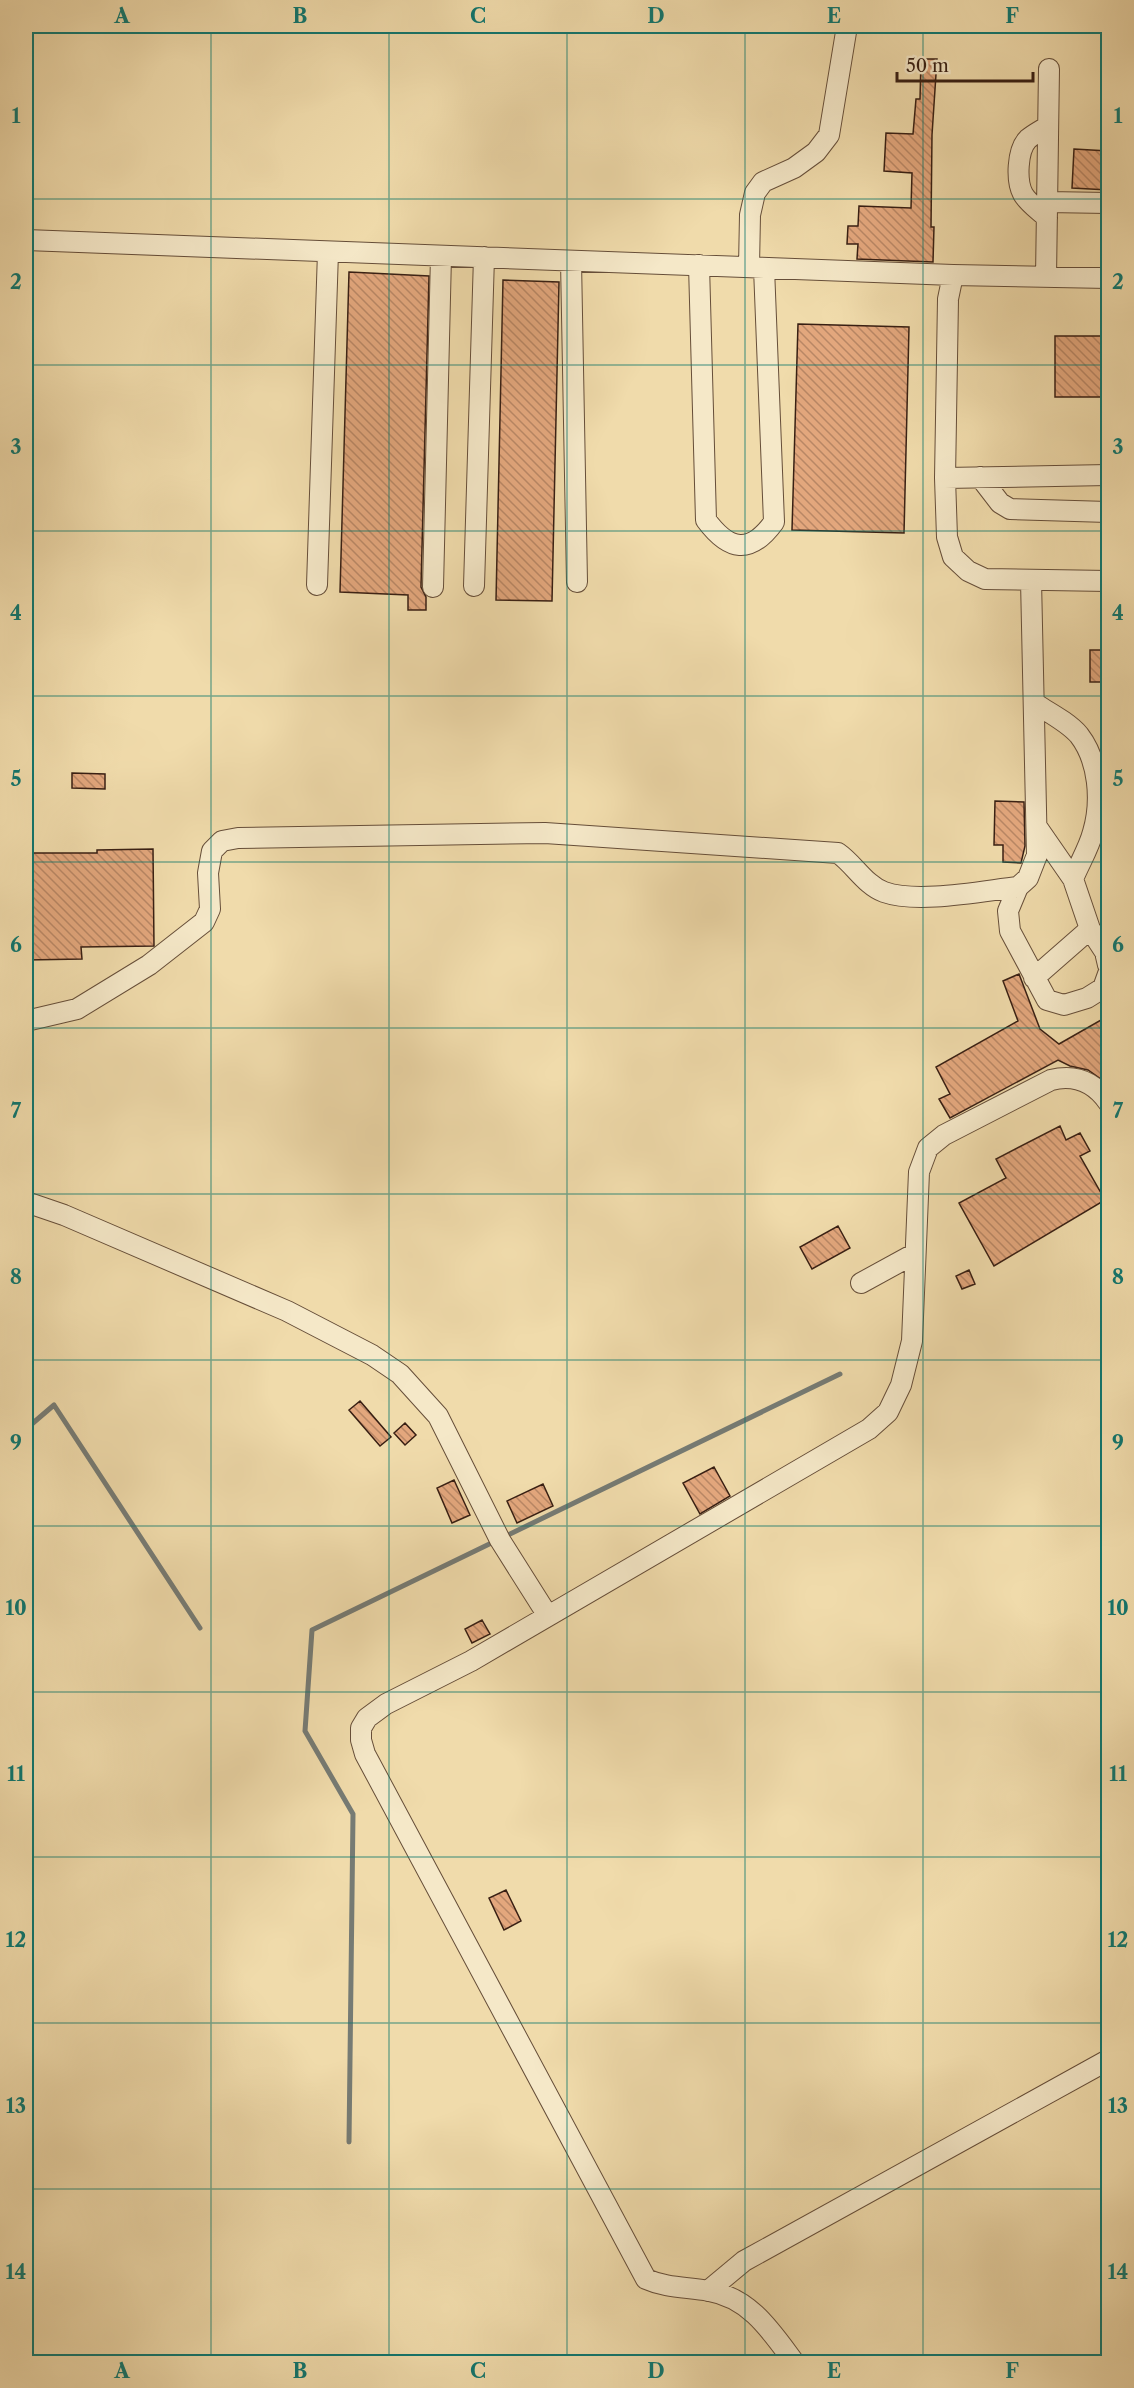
<svg xmlns="http://www.w3.org/2000/svg" width="1134" height="2388" viewBox="0 0 1134 2388" font-family="'Libre Caslon Text',serif">
	<style>
		.lines { fill: none; stroke-linecap: round; stroke-linejoin: round }
		.stream { stroke: #767b74; stroke-width: 5 }
		.building { fill: url(#building-back-hatch); stroke: #381f13; stroke-width: 1.5 }
		.minor-casing { stroke: #664e39; stroke-width: 22 }
		.minor { stroke: #f5e8c8; stroke-width: 20 }
		.grid { fill: none; stroke: #0f766e; stroke-width: 1.5; stroke-opacity: 0.55 }
		.neatline { fill: none; stroke: #0f766e; stroke-width: 2 }
		.grid-label { font-size: 20px; text-anchor: middle; font-weight: bold; fill: #0f766e }
	</style>
	<defs>
		<pattern id="building-back-hatch" width="6" height="6" patternUnits="userSpaceOnUse" patternTransform="scale(1.5)"><rect width="6" height="6" fill="#e3a77d"/><path d="M-1 5l2 2M0 0l6 6M5-1l2 2" fill="none" stroke="#b98765"/></pattern>
	</defs>
	<rect width="100%" height="100%" fill="#f0dbab"/>
	<filter id="stains"><feTurbulence type="fractalNoise" baseFrequency=".00333" numOctaves="4"/><feColorMatrix values="0 0 0 0 .2 0 0 0 0 .09 0 0 0 0 .02 0 0 0 .5 -.17"/></filter>
	<radialGradient id="worn" r=".72"><stop offset=".6" stop-color="#630" stop-opacity="0"/><stop offset="1" stop-color="#630" stop-opacity=".3"/></radialGradient>
	<g class="lines">
		<!-- stream -->
		<path class="stream" d="M26 1429 54 1405 200 1628
			M349 2142 353 1814 305 1731 312 1630 840 1374"/>
	</g>
	<!-- building -->
	<path class="building" d="M921 59H937L932 135 931 227H934L933 262 857 259 858 244H847L848 226H858L859 206 911 208 912 173 884 171 886 133 913 134 916 99H920Z
		M1074 149 1108 151V190L1072 188Z
		M349 272 429 276 421 587 426 597V610H408V595L340 592Z
		M503 280 559 282 552 601 496 600Z
		M798 324 909 327 904 533 792 530Z
		M1055 336H1108V397H1055Z
		M1090 650H1108V682H1090Z
		M72 773 105 774V789L72 788Z
		M995 801 1024 802 1025 846 1021 863 1003 862V845H994Z
		M153 849 154 946 81 947 82 959 26 960V853H97V850Z
		M1019 974 1040 1029 1059 1044 1108 1016V1084L1088 1070 1070 1066 1058 1060 950 1118 939 1099 950 1094 936 1067 1018 1021 1003 981Z
		M1060 1126 1066 1140 1080 1133 1090 1151 1080 1156 1105 1200 994 1266 959 1203 1006 1178 996 1159Z
		M838 1226 850 1248 812 1269 800 1247Z
		M969 1270 975 1284 962 1289 956 1276Z
		M360 1401 391 1437 380 1446 349 1410Z
		M405 1423 416 1435 405 1445 394 1433Z
		M714 1467 730 1496 700 1514 683 1483Z
		M454 1480 470 1515 452 1523 437 1488Z
		M543 1484 553 1506 517 1523 507 1501Z
		M482 1620 490 1634 472 1643 465 1629Z
		M506 1890 521 1921 504 1930 489 1898Z"/>
	<g class="lines">
		<defs>
			<path id="minor" d="M1047 202 1108 203
				M1047 218C1040 211 1028 203 1023 194 1016 181 1017 150 1028 139 1034 134 1042 130 1048 126
				M26 240 953 275 1108 278
				M571 261 577 582
				M699 265 706 520C729 551 750 555 774 522L764 268
				M749 267 750 215 755 193 763 182 794 168 816 152 829 135 847 26
				M953 275 948 299 945 478 947 537 953 557 968 571 985 579 1108 581
				M1046 277 1049 69
				M980 477 1000 503 1010 509 1108 512
				M945 478 1108 475
				M1031 580 1037 855 1028 878 1018 887 1008 911 1010 931 1047 1000 1064 1005 1087 998 1103 988 1108 974
				M317 585 328 252
				M474 586 484 257
				M433 587 441 256
				M1034 703C1048 712 1068 722 1079 735 1099 761 1102 801 1093 832 1089 848 1079 864 1073 879
				M1037 827 1073 879 1090 929 1105 952 1108 965
				M1034 978 1090 929
				M26 1021 77 1009 149 965 204 922 210 909 208 873 212 851 222 841 238 838 545 833 838 853C854 864 865 885 884 892 918 904 982 891 1018 887
				M26 1202 64 1215 287 1311 372 1355 400 1374 438 1416 500 1540 548 1616
				M861 1283 914 1254
				M708 2291 744 2261 1108 2060
				M794 2362C771 2331 750 2298 709 2291 687 2287 666 2288 646 2279L365 1754 361 1740V1728L367 1718 386 1704 471 1661 869 1429 888 1412 901 1385 912 1341 919 1172 928 1148 944 1135 1051 1080C1075 1074 1094 1082 1108 1102"/>
		</defs>
		<!-- minor casing -->
		<use href="#minor" class="minor-casing"/>
		<!-- minor -->
		<use href="#minor" class="minor"/>
	</g>
	<!-- grid -->
	<path class="grid" d="M211 26V2362M389 26V2362M567 26V2362M745 26V2362M923 26V2362M26 199H1108M26 365H1108M26 531H1108M26 696H1108M26 862H1108M26 1028H1108M26 1194H1108M26 1360H1108M26 1526H1108M26 1692H1108M26 1857H1108M26 2023H1108M26 2189H1108"/>
	<!-- margin -->
	<rect width="1134" height="2388" fill="none" stroke="#f0dbab" stroke-width="66"/>
	<!-- scale -->
	<path d="M897 72v9h136v-9" fill="none" stroke="#381f13" stroke-width="3"/>
	<text x="906" y="72" font-size="18" fill="#381f13" stroke="#f5e8c8" stroke-width="4.5" paint-order="stroke">50 m</text>
	<rect x="33" y="33" width="1068" height="2322" class="neatline"/>
	<g class="grid-label">
		<text x="122" y="23">A</text>
		<text x="300" y="23">B</text>
		<text x="478" y="23">C</text>
		<text x="656" y="23">D</text>
		<text x="834" y="23">E</text>
		<text x="1012" y="23">F</text>
		<text x="16" y="123">1</text>
		<text x="1118" y="123">1</text>
		<text x="16" y="289">2</text>
		<text x="1118" y="289">2</text>
		<text x="16" y="454">3</text>
		<text x="1118" y="454">3</text>
		<text x="16" y="620">4</text>
		<text x="1118" y="620">4</text>
		<text x="16" y="786">5</text>
		<text x="1118" y="786">5</text>
		<text x="16" y="952">6</text>
		<text x="1118" y="952">6</text>
		<text x="16" y="1118">7</text>
		<text x="1118" y="1118">7</text>
		<text x="16" y="1284">8</text>
		<text x="1118" y="1284">8</text>
		<text x="16" y="1450">9</text>
		<text x="1118" y="1450">9</text>
		<text x="16" y="1615">10</text>
		<text x="1118" y="1615">10</text>
		<text x="16" y="1781">11</text>
		<text x="1118" y="1781">11</text>
		<text x="16" y="1947">12</text>
		<text x="1118" y="1947">12</text>
		<text x="16" y="2113">13</text>
		<text x="1118" y="2113">13</text>
		<text x="16" y="2279">14</text>
		<text x="1118" y="2279">14</text>
		<text x="122" y="2378">A</text>
		<text x="300" y="2378">B</text>
		<text x="478" y="2378">C</text>
		<text x="656" y="2378">D</text>
		<text x="834" y="2378">E</text>
		<text x="1012" y="2378">F</text>
	</g>
	<rect width="100%" height="100%" filter="url(#stains)"/>
	<rect width="100%" height="100%" fill="url(#worn)"/>
</svg>
